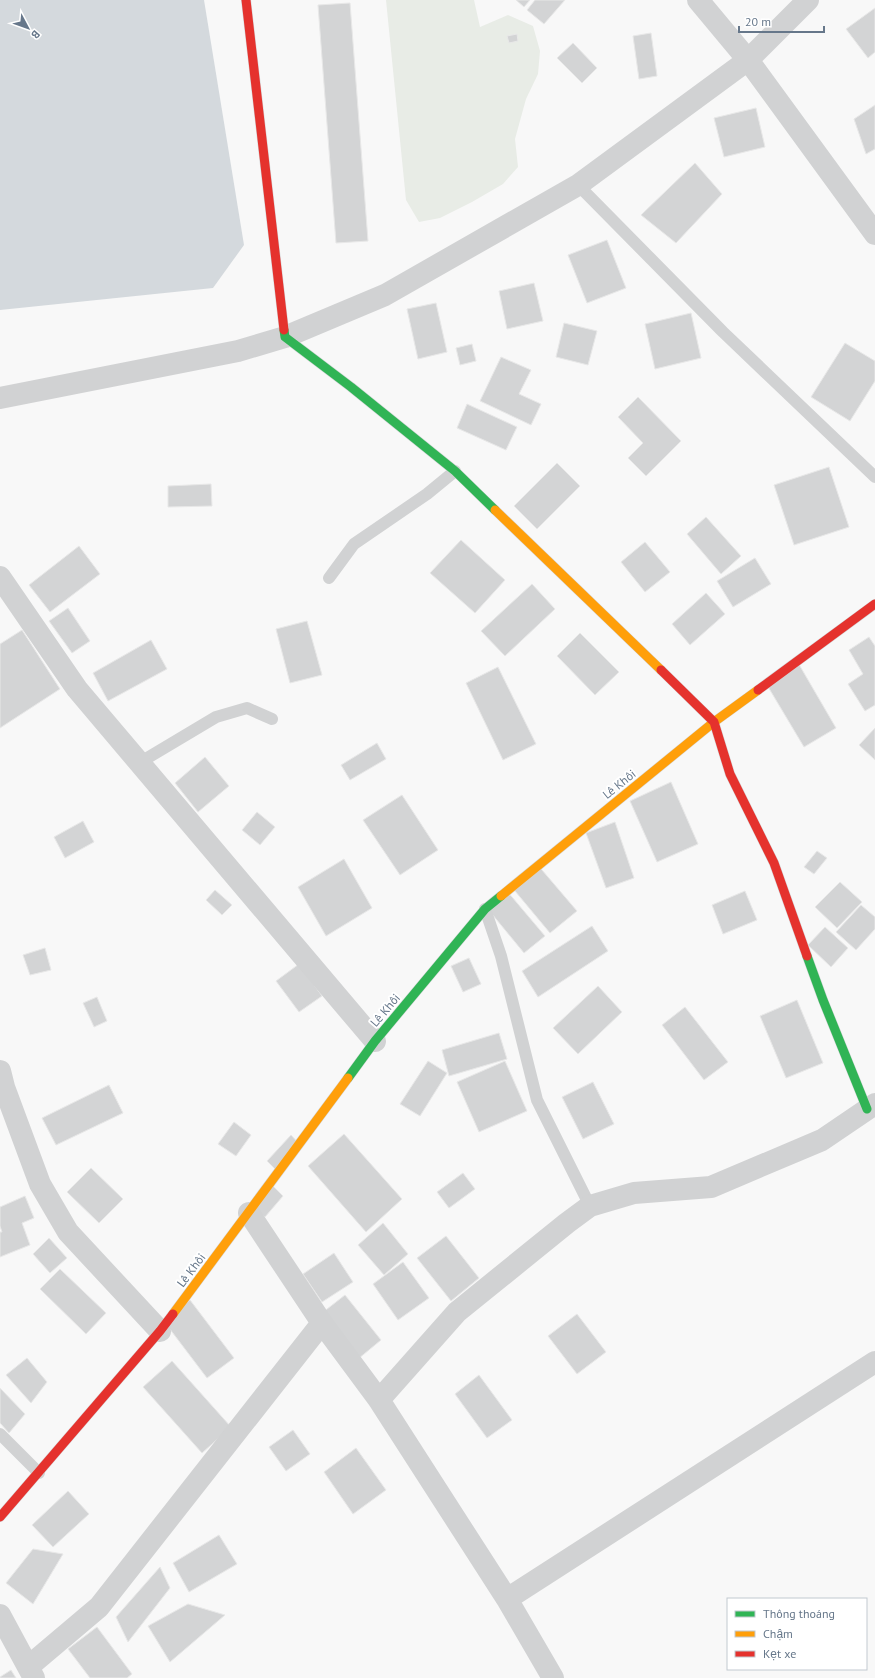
<svg xmlns="http://www.w3.org/2000/svg" width="875" height="1678" viewBox="0 0 875 1678" font-family="'PT Sans',sans-serif">
	<style>
		.green { fill: #e8ece6 }
		.water { fill: #d4d9dd }
		.building { fill: #d3d4d5; stroke: #e8e8e8 }
		.lines { fill: none; stroke-linecap: round; stroke-linejoin: round }
		.fast-casing { stroke: #d3d5d7; stroke-width: 10 }
		.slow-casing { stroke: #d3d5d7; stroke-width: 10 }
		.jam-casing { stroke: #d3d5d7; stroke-width: 10 }
		.lane { stroke: #d1d2d3; stroke-width: 12 }
		.street { stroke: #d1d2d3; stroke-width: 22 }
		.fast { stroke: #30b455; stroke-width: 9 }
		.slow { stroke: #ff9f0a; stroke-width: 9 }
		.jam { stroke: #e5322d; stroke-width: 9 }
		.labels { text-anchor: middle; dominant-baseline: central; stroke-width: 4; stroke-linejoin: round; paint-order: stroke }
		.street-label { font-size: 12px; fill: #66778a; stroke: #fff }
	</style>
	<rect width="100%" height="100%" fill="#f8f8f8"/>
	<!-- green -->
	<path class="green" d="M386 0H474L480 27 508 15 533 26 540 51 538 74 526 99 515 139 518 167 503 184 472 202 440 218 419 222 406 200Z"/>
	<!-- water -->
	<path class="water" d="M0 0H204L244 245 213 288 0 310Z"/>
	<!-- building -->
	<path class="building" d="M516 0H530L524 7Z
		M535 0H565L544 24 527 10Z
		M350 3 368 241 336 243 318 5Z
		M875 8V52L868 58 846 29Z
		M651 33 657 76 639 79 633 36Z
		M517 34 518 41 509 43 507 36Z
		M573 43 597 68 582 83 557 58Z
		M875 105V149L866 154 854 119Z
		M756 108 765 147 724 157 714 118Z
		M695 163 722 194 676 243 641 215Z
		M607 240 626 288 587 303 568 255Z
		M534 283 543 321 507 329 499 291Z
		M436 303 447 352 418 359 407 309Z
		M691 313 701 358 655 369 645 324Z
		M564 323 597 331 588 365 556 357Z
		M845 343 875 361V381L850 421 811 397Z
		M472 344 476 361 460 365 456 348Z
		M501 357 531 370 519 394 541 404 531 425 480 401Z
		M638 397 681 441 646 476 628 458 643 443 618 417Z
		M467 404 517 427 506 450 457 428Z
		M557 463 580 486 537 529 514 506Z
		M829 467 849 527 794 545 774 485Z
		M211 484 212 506 168 507V486Z
		M706 517 741 556 721 574 687 534Z
		M461 540 505 580 475 613 430 573Z
		M645 542 670 572 645 592 621 562Z
		M79 546 100 574 50 612 29 585Z
		M755 558 771 584 733 607 717 581Z
		M532 584 555 609 505 656 481 631Z
		M706 593 725 614 690 645 672 624Z
		M68 608 90 641 72 653 49 621Z
		M307 621 322 675 290 683 276 629Z
		M22 630 60 689 0 728V644Z
		M580 633 619 672 595 695 557 656Z
		M869 637 875 646V705L865 711 848 684 863 674 849 650Z
		M151 640 167 669 108 701 93 673Z
		M797 661 836 728 804 747 764 680Z
		M498 667 536 744 503 760 466 683Z
		M875 728V760L859 745Z
		M377 743 386 759 350 780 341 765Z
		M205 757 229 786 198 812 175 783Z
		M671 782 698 844 657 862 630 801Z
		M402 795 438 850 400 875 363 820Z
		M257 812 275 827 260 845 242 830Z
		M83 821 94 842 65 858 54 837Z
		M615 822 634 878 606 888 586 833Z
		M817 851 827 858 814 874 804 867Z
		M344 859 372 908 326 936 298 887Z
		M536 863 577 911 550 933 510 885Z
		M840 882 862 902 837 928 815 907Z
		M215 890 232 905 222 915 206 900Z
		M507 891 545 936 524 953 487 908Z
		M745 891 757 920 723 934 712 905Z
		M861 905 875 917V929L856 950 836 932Z
		M592 926 608 951 538 997 522 971Z
		M825 927 848 948 831 967 808 945Z
		M45 948 51 970 30 975 23 955Z
		M469 958 481 984 463 992 451 966Z
		M299 964 322 996 299 1012 276 981Z
		M598 986 622 1012 578 1054 553 1028Z
		M97 997 107 1021 94 1027 83 1003Z
		M797 1000 823 1063 786 1078 760 1016Z
		M685 1007 728 1062 704 1080 662 1025Z
		M499 1033 507 1059 449 1076 442 1050Z
		M428 1061 447 1073 420 1116 400 1104Z
		M505 1061 527 1111 479 1132 457 1082Z
		M593 1082 614 1124 583 1139 562 1097Z
		M109 1085 123 1113 56 1145 42 1118Z
		M234 1122 251 1135 236 1156 218 1144Z
		M344 1134 402 1199 366 1232 308 1166Z
		M291 1135 301 1146 277 1171 267 1161Z
		M91 1168 123 1199 99 1223 67 1192Z
		M463 1173 475 1189 449 1208 437 1192Z
		M272 1185 283 1196 265 1217 253 1207Z
		M25 1196 34 1218 22 1223 30 1245 0 1257V1232H2L0 1226V1207Z
		M383 1223 408 1254 384 1275 358 1245Z
		M446 1236 479 1278 451 1301 417 1258Z
		M49 1238 67 1258 50 1273 33 1254Z
		M334 1253 353 1282 322 1302 303 1274Z
		M403 1262 429 1298 398 1320 373 1284Z
		M60 1269 106 1313 86 1334 40 1289Z
		M345 1295 381 1340 358 1359 322 1313Z
		M190 1300 234 1358 207 1378 163 1320Z
		M577 1314 606 1352 577 1374 548 1336Z
		M27 1358 47 1382 31 1403 6 1375Z
		M172 1361 231 1427 202 1453 143 1387Z
		M479 1375 512 1420 487 1438 455 1394Z
		M0 1388 25 1414 9 1433 0 1423Z
		M293 1430 310 1454 286 1471 269 1447Z
		M356 1448 386 1490 353 1514 324 1472Z
		M68 1491 89 1514 53 1547 32 1525Z
		M219 1535 237 1564 189 1592 173 1563Z
		M33 1549 63 1554 33 1604 6 1583Z
		M160 1567 170 1588 128 1642 116 1617Z
		M188 1604 225 1615 170 1662 148 1626Z
		M97 1627 132 1674 127 1678H90L68 1649Z
		M11 1670 16 1678H0V1677Z"/>
	<g class="lines">
		<defs>
			<path id="fast" d="M284 330 285 337 351 387 455 471 495 510
				M807 956 823 1000 867 1109
				M348 1078 375 1041 485 909 501 896"/>
			<path id="slow" d="M495 510 661 670
				M501 896 714 722 758 690
				M173 1314 348 1078"/>
			<path id="jam" d="M246 0 284 330
				M661 670 714 722 730 774 774 863 807 956
				M758 690 875 604
				M0 1517 160 1331 173 1314"/>
		</defs>
		<!-- fast casing -->
		<use href="#fast" class="fast-casing"/>
		<!-- slow casing -->
		<use href="#slow" class="slow-casing"/>
		<!-- jam casing -->
		<use href="#jam" class="jam-casing"/>
		<!-- lane -->
		<path class="lane" d="M578 185 723 332 875 477
			M329 578 354 544 427 494 455 471
			M139 763 216 717 247 708 272 719
			M485 909 501 956 537 1100 590 1206
			M0 1434 39 1473"/>
		<!-- street -->
		<path class="street" d="M698 0 748 60 875 234
			M0 398 238 351 285 337 385 295 578 185 748 60 808 0
			M0 577 77 689 375 1041
			M0 1071 4 1087 40 1184 68 1232 160 1331
			M249 1213 322 1323 379 1400 507 1599 553 1678
			M379 1400 457 1312 567 1223 590 1206 634 1193 711 1187 822 1140 875 1104
			M507 1599 875 1362
			M0 1615 34 1678
			M28 1667 99 1607 322 1323"/>
		<!-- fast -->
		<use href="#fast" class="fast"/>
		<!-- slow -->
		<use href="#slow" class="slow"/>
		<!-- jam -->
		<use href="#jam" class="jam"/>
	</g>
	<g class="labels">
		<!-- street labels -->
		<g class="street-label">
			<text transform="translate(619 784) rotate(-39)">Lê Khôi</text>
			<text transform="translate(385 1010) rotate(-50)">Lê Khôi</text>
			<text transform="translate(191 1270) rotate(-53)">Lê Khôi</text>
		</g>
	</g>
	<!-- legend -->
	<rect x="727" y="1598" width="140" height="72" fill="#ffffff" stroke="#c2c9d0"/>
	<rect x="735" y="1611" width="20" height="6" fill="#30b455" stroke="#c2c9d0"/>
	<text x="763" y="1618" font-size="12" fill="#66778a">Thông thoáng</text>
	<rect x="735" y="1631" width="20" height="6" fill="#ff9f0a" stroke="#c2c9d0"/>
	<text x="763" y="1638" font-size="12" fill="#66778a">Chậm</text>
	<rect x="735" y="1651" width="20" height="6" fill="#e5322d" stroke="#c2c9d0"/>
	<text x="763" y="1658" font-size="12" fill="#66778a">Kẹt xe</text>
	<!-- north arrow -->
	<g transform="translate(28 28) rotate(131)" stroke="#ffffff" stroke-width="3" paint-order="stroke">
	<path d="M0-3L7 15L0 10L-7 15Z" fill="#66778a"/>
	<text y="-6" font-size="11" font-weight="bold" text-anchor="middle" fill="#66778a">B</text>
	</g>
	<!-- scale -->
	<path d="M739 26v6h85v-6" fill="none" stroke="#66778a" stroke-width="2"/>
	<text x="745" y="26" font-size="12" fill="#66778a" stroke="#ffffff" stroke-width="3" paint-order="stroke">20 m</text>
</svg>
